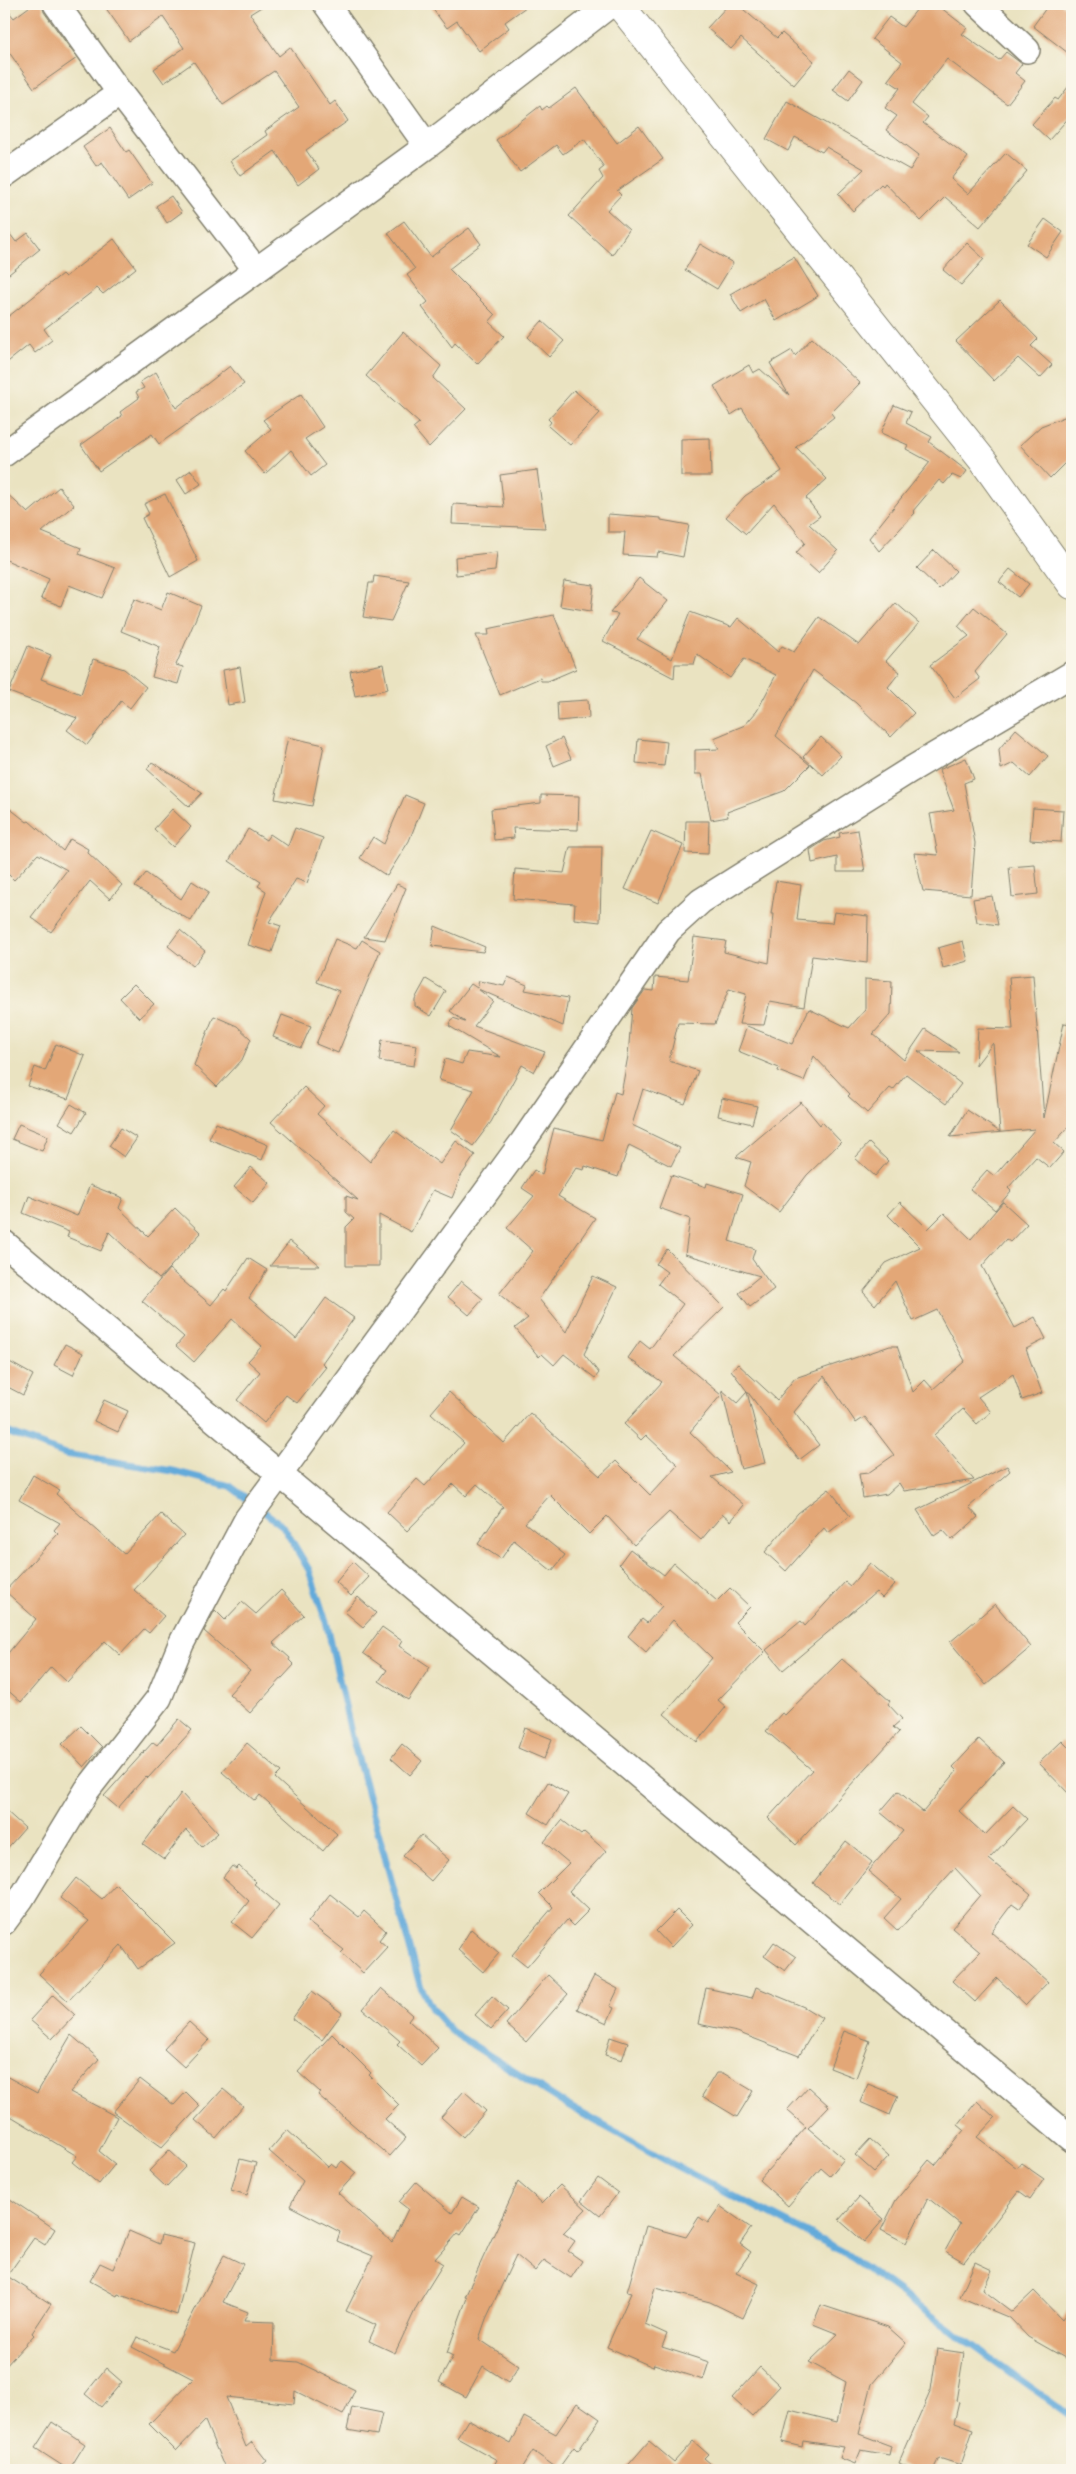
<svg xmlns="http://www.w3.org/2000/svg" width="1076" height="2474" viewBox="0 0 1076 2474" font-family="Alegreya,serif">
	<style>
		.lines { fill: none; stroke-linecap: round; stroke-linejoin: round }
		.stream { stroke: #63aada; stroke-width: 7 }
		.building { fill: #e3a777 }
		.minor-casing { stroke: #83806e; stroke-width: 28 }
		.tertiary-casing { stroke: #83806e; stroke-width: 30 }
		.minor { stroke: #fff; stroke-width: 25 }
		.tertiary { stroke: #fff; stroke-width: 28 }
	</style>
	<rect width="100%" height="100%" fill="#fbf7ec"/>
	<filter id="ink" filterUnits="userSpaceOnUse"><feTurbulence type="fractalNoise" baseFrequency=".02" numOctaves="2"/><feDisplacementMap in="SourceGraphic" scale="10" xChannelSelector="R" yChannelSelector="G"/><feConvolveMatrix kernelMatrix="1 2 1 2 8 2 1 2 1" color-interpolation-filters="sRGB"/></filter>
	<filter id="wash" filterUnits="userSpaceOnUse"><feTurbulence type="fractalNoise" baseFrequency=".0096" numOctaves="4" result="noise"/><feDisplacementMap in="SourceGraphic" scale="20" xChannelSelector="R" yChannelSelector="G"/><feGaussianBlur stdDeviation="1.12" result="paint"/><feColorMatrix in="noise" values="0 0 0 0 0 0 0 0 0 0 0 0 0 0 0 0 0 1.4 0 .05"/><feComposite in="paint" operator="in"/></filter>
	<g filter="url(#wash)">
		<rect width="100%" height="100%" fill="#eae3c1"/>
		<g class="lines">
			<!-- stream -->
			<path class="stream" d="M4 1431 65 1454 173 1471 230 1486 283 1526 309 1570 327 1625 351 1733 420 1985 432 2009 451 2031 565 2104 676 2166 842 2251 1072 2417"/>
		</g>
		<g id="blocks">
			<!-- building -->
			<path class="building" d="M33 4H42L44 12 77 58 34 88 4 45V6L14 18Z
				M103 4H266L250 14 279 56 290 47 330 105 335 101 348 121 306 150 319 169 298 185 275 151 240 176 230 161 267 135 265 131 299 107 274 71 223 105 194 62 164 83 154 69 184 48 163 17 129 41Z
				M429 4H530L505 22 509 28 479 51 457 21 447 28Z
				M729 4H737L777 38 782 33 814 61 794 85 741 38 731 49 707 28Z
				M921 4H936L967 28 962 34 999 60 1006 52 1022 64 1015 73 1025 81 1007 104 947 59 912 104 928 117 923 123 968 157 951 179 968 194 1006 153 1027 171 980 227 945 197 921 221 885 183 883 186 881 184 853 211 838 194 864 169 826 147 822 152 795 137 788 151 766 139 787 101 910 170 919 155 886 130 897 116 885 108 900 88 888 80 902 62 872 39 889 17 903 27Z
				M1049 4H1061L1072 12V56L1033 26Z
				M849 69 863 80 848 101 833 90Z
				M1072 82V114L1049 140 1032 124 1055 98 1058 100Z
				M576 88 617 143 639 126 663 159 617 191 621 195 607 210 629 230 612 255 569 216 603 178 599 171 604 167 584 139 563 154 556 145 520 172 496 140 540 106 542 110 547 106 549 108Z
				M110 128 126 152 129 150 152 183 128 200 102 162 96 166 83 147Z
				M171 196 182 212 167 223 156 206Z
				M1045 219 1063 232 1046 257 1027 244Z
				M404 221 431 257 469 228 481 244 449 269 495 315 489 322 504 336 477 364 455 343 452 347 422 307 428 302 407 275 415 269 388 233Z
				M4 226 16 242 28 233 40 249 4 278Z
				M114 239 136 268 103 294 97 288 44 329 52 340 35 353 29 345 4 365V320L62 274 65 277Z
				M967 243 984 259 961 285 943 270Z
				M700 244 733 263 717 289 685 270Z
				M794 257 818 296 776 321 764 299 741 313 730 294Z
				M1000 300 1038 339 1031 346 1052 365 1040 378 1018 358 994 381 956 341Z
				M542 321 564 341 549 357 528 337Z
				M403 332 441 366 433 378 466 409 429 447 413 428 419 423 366 376Z
				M812 338 860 383 831 413 834 417 796 447 827 479 806 498 820 516 809 524 838 551 818 573 796 553 805 543 774 503 746 534 726 517 745 496 782 471 742 408 731 415 714 386 749 365 753 373 760 369 789 395 770 363 792 350 795 356Z
				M230 366 244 384 159 444 152 434 99 471 81 445 122 416 120 412 139 398 136 392 144 388 140 382 156 372 176 408Z
				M574 390 600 413 570 445 548 426 551 422 548 419Z
				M301 394 323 427 305 439 325 465 311 476 291 450 265 474 245 451 271 429 263 420Z
				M894 405 911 412 906 423 932 437 929 442 967 471 961 479 952 475 944 484 939 480 913 511 915 513 879 551 869 538 930 462 906 449 908 445 881 433Z
				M1072 414V456L1050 478 1020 445 1041 426Z
				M710 438 711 476H681V439Z
				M191 470 201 484 186 494 177 480Z
				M537 470 545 528 452 524 453 504 504 507 500 475Z
				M59 487 74 505 42 532 81 548 79 554 115 568 102 598 69 585 61 606 41 598 49 579 4 559V491L28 513Z
				M165 494 198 561 170 577 142 518 149 514 144 504Z
				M608 514 661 518V520L689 525 683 557 658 552 657 557 623 555 625 532H608Z
				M934 550 956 571 939 589 917 568Z
				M497 552 495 571 456 575 455 557Z
				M1010 569 1029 584 1018 597 999 582Z
				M374 576 409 581 391 621 363 617 369 583H373Z
				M639 578 668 601 637 639 672 659 690 612 731 627 738 618 778 652 782 646 794 652 819 617 859 645 896 603 919 623 886 661 900 672 888 687 914 713 891 737 856 703 813 670 776 736 810 765 784 791 727 812 728 817 711 820 702 774H695V750L719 749 714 738 745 725 757 711 776 675 744 659 730 678 697 654 694 664H675L674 678 603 641 618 614 610 613Z
				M564 581 594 585 591 611 560 606Z
				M168 592 201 606 176 665 183 667 178 684 152 677 160 647 121 631 134 599 161 610Z
				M974 607 1007 634 975 672 980 679 955 698 930 665 969 636 958 626Z
				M554 615 576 669 548 681H541L540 678 500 695 476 635H489L488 629Z
				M28 646 51 655 41 679 81 694 93 659 124 669 146 687 130 708 121 701 87 745 67 730 77 718 9 692Z
				M383 664 388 689 355 696 350 671Z
				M240 667 245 702 228 705 223 670Z
				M588 700 589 718 558 721 557 702Z
				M1016 729 1048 756 1030 777 1014 763 1001 769 999 749Z
				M288 737 324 745 312 806 275 799Z
				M821 737 841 756 823 775 803 757Z
				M562 738 571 759 554 766 546 746Z
				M638 739 667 742 664 766 636 763Z
				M966 758 974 779 964 783 975 843 971 895 923 891 914 853 938 855 930 814 954 810 939 770Z
				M152 762 202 793 189 807 147 769Z
				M405 795 424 803 409 841 387 876 360 858 373 837 384 844Z
				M541 795 579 796 578 830 513 828 514 838 494 840 491 809 541 803Z
				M4 804 27 822 29 821 63 851 70 839 88 849 87 852 122 885 110 899 90 881 51 932 31 917 67 870 38 854 14 880 4 870Z
				M1033 808 1063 810 1061 842 1030 840Z
				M172 809 191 827 173 847 154 829Z
				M686 821H709L708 854 685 853Z
				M295 828 323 838 307 883 296 879 269 922 281 926 272 952 248 945 266 891 258 886 261 882 229 861 248 829 266 840 270 834 288 846Z
				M858 830 865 872H837V857L812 863 810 850 824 841 840 837 839 833Z
				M651 831 683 845 658 903 625 889Z
				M570 847H602L600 922 574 919 575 904 513 899 515 869 564 873Z
				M1035 865 1038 894 1012 897 1009 867Z
				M146 873 181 899 192 881 209 892 191 921 135 887Z
				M776 881 801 885 797 920 832 923 834 912 868 916 867 963 812 956 804 1007 770 1001 764 1025 739 1024 746 994 729 989 715 1024 678 1023 669 1061 698 1071 685 1104 643 1089 632 1125 680 1148 671 1166 629 1145 618 1177 585 1166 584 1170 576 1168 558 1196 595 1218 539 1299 566 1332 593 1276 617 1287 584 1354 599 1373 595 1378 564 1354 554 1365 542 1354 539 1357 515 1328 528 1318 499 1294 533 1251 507 1228 534 1196 522 1188 534 1170 542 1175 554 1128 602 1140 615 1092 621 1094 628 1056 632 1008 645 990 654 991 655 977 688 980 694 937 726 941 724 952 769 963 774 914H771Z
				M397 884 406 888 385 940 364 937Z
				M992 896 998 925 977 922 973 899Z
				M435 926 485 947 483 952 432 946Z
				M180 930 205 951 193 966 168 946Z
				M335 939 357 948 362 940 380 951 338 1053 316 1044 339 991 317 982Z
				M963 941 968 961 943 968 938 948Z
				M1033 975 1044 1118 1064 1023 1072 1024V1123L1054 1143 1064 1152 1050 1168 1036 1157 1008 1188 1011 1191 995 1210 970 1189 987 1170 994 1176 1035 1129 950 1137 967 1110 1000 1132 993 1043 976 1065 978 1028 1013 1029 1009 977Z
				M508 977 527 985 525 990 568 998 563 1026 478 989 493 1001 474 1026 545 1052 534 1072 522 1065 491 1122 473 1146 451 1130 474 1090 439 1080 445 1059 462 1064 467 1052 501 1057 449 1026 453 1018 465 1022 450 1011 471 984 477 988 479 981 504 986Z
				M426 979 446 991 431 1016 415 1006V999Z
				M865 979 892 981 891 1014 873 1034 904 1060 925 1029 959 1052 918 1051 961 1084 946 1104 906 1074 893 1090 890 1088 867 1113 848 1096 850 1094 814 1056 804 1081 778 1071 779 1068 738 1051 747 1026 792 1044 809 1009 849 1028 865 1010Z
				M134 984 154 1004 139 1018 120 998Z
				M282 1015 311 1026 301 1048 273 1037Z
				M214 1016 237 1026 251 1039 242 1060 217 1087 194 1065Z
				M382 1040 417 1045 414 1066 379 1061Z
				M56 1044 85 1056 68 1099 28 1086 35 1067 45 1071Z
				M304 1087 324 1106 317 1114 370 1162 394 1130 440 1164 456 1141 475 1155 461 1176 452 1198 433 1190 411 1232 379 1215V1266H346V1227L354 1219 346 1212V1196L358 1200 271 1122Z
				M722 1098 757 1106 752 1124 718 1116Z
				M801 1102 820 1125 822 1122 841 1142 807 1175 779 1212 744 1186 751 1162 736 1157Z
				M71 1104 86 1113 74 1132 59 1123Z
				M216 1123 268 1145 262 1160 209 1139Z
				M19 1124 48 1136 42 1151 12 1139Z
				M121 1128 137 1138 124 1157 109 1146Z
				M869 1143 888 1161 875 1176 855 1158Z
				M251 1167 270 1183 253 1203 234 1187Z
				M671 1175 706 1187 707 1183 743 1194 729 1241 755 1249 752 1259 774 1289 750 1307 739 1293 760 1276 685 1254 690 1219 659 1208Z
				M90 1185 123 1198 119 1208 148 1236 175 1208 201 1233 159 1279 109 1232 101 1251 67 1237 69 1232 23 1213 29 1196 77 1216Z
				M900 1202 928 1229 944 1213 971 1239 1003 1202 1027 1224 1010 1242 1006 1239 982 1266 1015 1328 1035 1317 1046 1339 1026 1349 1042 1393 1022 1400 1013 1374 978 1397 991 1412 977 1424 963 1409 934 1435 974 1480 904 1491 899 1483 887 1494 863 1498 859 1474 868 1473 894 1455 865 1417 856 1423 824 1376 794 1412 819 1445 799 1460 731 1370 738 1364 777 1400 795 1378 890 1346H897L913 1392 925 1380 933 1389 965 1361 937 1310 913 1321 895 1281 875 1305 863 1292 886 1263 920 1247 888 1215Z
				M290 1241 320 1266H270Z
				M667 1249 724 1307 674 1356 721 1395 690 1432 731 1472 712 1477 744 1505 731 1521 723 1514 701 1540 669 1512 634 1545 607 1516 589 1534 550 1495 525 1523 565 1555 552 1571 514 1540 501 1559 478 1544 503 1507 477 1484 466 1496 453 1484 407 1531 387 1512 417 1479 425 1486 464 1443 431 1413 449 1392 504 1443 530 1413 600 1476 616 1461 650 1495 678 1465 646 1435 641 1440 624 1424 662 1382 628 1358 640 1341 650 1349 683 1304 658 1284 667 1272 656 1264Z
				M248 1258 267 1270 249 1298 296 1339 326 1298 354 1318 322 1363 326 1367 297 1403 286 1395 264 1423 237 1400 260 1372 248 1361 262 1346 232 1319 194 1362 176 1346 184 1337 142 1301 169 1269 211 1305 224 1289 226 1291Z
				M461 1281 483 1299 469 1315 448 1297Z
				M65 1344 83 1353 73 1375 54 1365Z
				M4 1359 33 1375 23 1395 4 1385Z
				M722 1390 737 1403 747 1392 765 1463 741 1469Z
				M104 1400 128 1411 118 1432 94 1421Z
				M1007 1466 1010 1471 969 1507 978 1517 952 1540 943 1530 934 1536 917 1510Z
				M33 1475 59 1490 56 1494 124 1554 161 1514 184 1535 134 1590 164 1616 149 1633 144 1629 120 1655 105 1641 67 1682 51 1667 21 1702 4 1687V1658L36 1619 5 1591 58 1534 54 1530 60 1523 19 1500Z
				M829 1489 850 1516 828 1533 824 1528 786 1571 765 1552 798 1513Z
				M630 1549 664 1575 674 1563 717 1601 730 1588 750 1607 735 1622 765 1652 718 1700 726 1707 697 1742 664 1714 712 1658 673 1620 646 1652 628 1636 642 1619 647 1623 662 1606 619 1564Z
				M353 1562 369 1577 351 1596 336 1582Z
				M870 1563 895 1584 882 1598 876 1592 783 1670 766 1650 801 1621 805 1626 845 1582 850 1586Z
				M281 1590 304 1615 273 1643 290 1658 289 1660 294 1665 250 1713 229 1694 250 1671 204 1631 215 1610 225 1620 242 1602 256 1614Z
				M358 1597 376 1613 363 1627 345 1612Z
				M995 1604 1031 1647 986 1685 950 1642Z
				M382 1627 402 1641 399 1646 430 1667 408 1700 379 1681 387 1670 363 1653Z
				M842 1659 890 1701 888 1704 902 1719 893 1727 899 1732 796 1845 768 1818 812 1770 766 1731 782 1713 785 1715Z
				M179 1719 192 1730 148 1778 146 1776 118 1808 104 1796 153 1742 157 1745Z
				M81 1726 102 1747 84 1767 62 1744Z
				M525 1728 552 1739 544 1759 518 1748Z
				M979 1739 1004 1762 959 1811 985 1835 1013 1806 1027 1819 989 1859 1031 1894 1019 1909 1012 1904 991 1932 1048 1982 1026 2005 997 1978 975 2002 952 1981 980 1952 952 1928 980 1895 955 1868 898 1931 884 1918 901 1899 868 1871 903 1831 880 1812 898 1791 923 1812 957 1771 953 1767Z
				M1062 1741 1072 1751V1797L1039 1763Z
				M247 1743 281 1772 275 1778 337 1834 323 1851 260 1795 255 1801 222 1772Z
				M402 1744 422 1761 410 1775 391 1758Z
				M548 1782 568 1794 548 1825 529 1813Z
				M181 1793 218 1833 202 1847 186 1830 164 1859 143 1844Z
				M4 1809 25 1828 4 1852Z
				M562 1820 581 1835 584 1832 606 1851 569 1891 589 1910 573 1926 567 1920 527 1967 512 1955 553 1907 539 1893 569 1863 544 1842Z
				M421 1835 449 1860 431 1881 403 1856Z
				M846 1841 872 1862 840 1904 813 1883Z
				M232 1866 236 1869 239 1866 256 1882 254 1884 279 1905 252 1938 232 1922 249 1901 223 1877Z
				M76 1878 102 1899 116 1884 175 1943 138 1969 121 1945 68 2001 39 1974 89 1921 60 1898Z
				M330 1894 359 1917 364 1911 386 1931 379 1940 387 1947 363 1973 341 1953 344 1950 308 1922Z
				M677 1910 692 1925 671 1947 656 1931Z
				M471 1929 499 1953 483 1972 458 1950Z
				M774 1942 796 1957 785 1971 764 1956Z
				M548 1975 568 1994 526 2042 506 2024Z
				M594 1976 618 1989 610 2006 614 2008 607 2023 577 2009Z
				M756 1987 804 2007 822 2018 799 2056 737 2032 698 2024 706 1988 752 1998Z
				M381 1988 412 2015 408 2020 438 2048 421 2066 397 2044 400 2041 363 2009Z
				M312 1991 342 2013 322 2040 292 2019Z
				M53 1995 75 2015 52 2039 30 2020Z
				M492 1996 508 2010 491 2029 475 2015Z
				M189 2022 209 2040 184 2067 164 2049Z
				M844 2031 870 2041 856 2078 830 2068Z
				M332 2034 371 2073 369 2075 399 2105 385 2119 406 2138 390 2156 318 2095 320 2092 298 2072Z
				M71 2035 99 2059 70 2092 117 2117 99 2151 115 2164 99 2184 72 2162 77 2156 4 2112V2075L37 2093Z
				M610 2037 628 2043 622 2060 605 2055Z
				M716 2073H723L753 2091 737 2117 702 2096Z
				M140 2079 174 2105 186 2092 200 2106 162 2147 113 2112Z
				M868 2084 898 2096 890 2115 860 2102Z
				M808 2087 829 2106 808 2128 844 2159 830 2176 821 2168 788 2206 759 2180 806 2127 787 2110Z
				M223 2089 243 2106 216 2138 195 2120Z
				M464 2091 486 2111 463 2137 441 2117Z
				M977 2101 995 2118 977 2137 1017 2168 1021 2163 1044 2179 1030 2199 1019 2191 964 2262 945 2251 960 2224 928 2198 906 2243 881 2230 896 2200 929 2160 935 2165 964 2130 958 2125Z
				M287 2130 328 2167 331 2164 336 2168 342 2161 356 2173 338 2193 392 2242 408 2209 399 2202 416 2182 452 2213 462 2197 479 2207 461 2235 458 2233 435 2259 443 2264 417 2306 395 2353 369 2341 376 2325 346 2311 373 2256 337 2241 340 2232 290 2206 303 2181 269 2151Z
				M870 2139 889 2156 874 2172 855 2155Z
				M169 2150 186 2166 166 2187 149 2171Z
				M240 2159 256 2163 247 2195 231 2190Z
				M598 2178 618 2193 600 2216 581 2201Z
				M518 2182 542 2203 560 2185 586 2209 563 2233 575 2241 568 2251 582 2261 571 2278 544 2260 535 2271 516 2255 486 2319 479 2339 519 2366 508 2382 483 2366 466 2397 439 2382 453 2356 447 2353 467 2298 465 2297Z
				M4 2195 55 2229 45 2245 34 2238 7 2276 51 2304 32 2333 34 2335 4 2368Z
				M859 2197 884 2219 864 2242 839 2220Z
				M720 2206 751 2228 740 2244 751 2252 736 2273 759 2284 743 2318 710 2302 655 2288 645 2324 667 2334 662 2347 709 2362 703 2380 654 2364 653 2367 607 2347 631 2293 627 2292 646 2226 686 2237 699 2217 708 2223Z
				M129 2231 159 2244 161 2235 195 2243 177 2315 118 2294 117 2296 90 2281 100 2263 113 2269Z
				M224 2255 243 2264 223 2302 248 2312 244 2321 274 2322 273 2360 298 2362 355 2390 343 2415 295 2391 294 2404 226 2397 246 2447 252 2442 267 2461 256 2470H228L222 2462 205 2421 176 2451 149 2424 193 2379 132 2347 137 2337 173 2351Z
				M975 2262 992 2270 983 2290 1012 2312 1034 2291 1062 2320 1072 2303V2362L1028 2337 1010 2318 960 2297Z
				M821 2305 888 2327 906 2343 872 2384 859 2434 891 2446 889 2455 861 2450 855 2464 840 2458 844 2447 803 2441 802 2447 782 2442 790 2410 837 2422 846 2382 809 2362 838 2334 813 2324Z
				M937 2349 964 2353 956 2401 959 2402 954 2423 973 2430 961 2465 939 2458 933 2470H915L899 2463 931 2390Z
				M760 2367 780 2386 752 2416 732 2398Z
				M106 2368 122 2382 101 2407 85 2394Z
				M577 2403 600 2419 578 2451 574 2447 558 2469 533 2451 521 2470H491L497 2460 457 2438 468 2420 511 2444 524 2417 556 2434Z
				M352 2407 382 2413 377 2435 347 2430Z
				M52 2422 85 2444 69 2470 35 2448Z
				M649 2441 674 2462 693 2441 708 2454 704 2458 718 2470H624Z"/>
		</g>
	</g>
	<g filter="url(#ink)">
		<use href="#blocks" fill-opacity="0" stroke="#83806e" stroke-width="1"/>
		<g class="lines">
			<defs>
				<path id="minor" d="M56 4 120 93 256 270
					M326 4 427 146
					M978 4 1027 50
					M4 175 120 93
					M4 454 427 146 611 4
					M4 1243 1072 2139
					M4 1922 21 1899 87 1790 159 1698 181 1644 247 1519 522 1143 668 931 701 901 910 770 1072 674"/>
				<path id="tertiary" d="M619 4 984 462 1072 585"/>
			</defs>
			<!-- minor casing -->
			<use href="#minor" class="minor-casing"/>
			<!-- tertiary casing -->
			<use href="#tertiary" class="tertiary-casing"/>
			<!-- minor -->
			<use href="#minor" class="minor"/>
			<!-- tertiary -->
			<use href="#tertiary" class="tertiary"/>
		</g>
	</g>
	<!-- margin -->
	<rect width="1076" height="2474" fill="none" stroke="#fbf7ec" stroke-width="20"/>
</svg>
